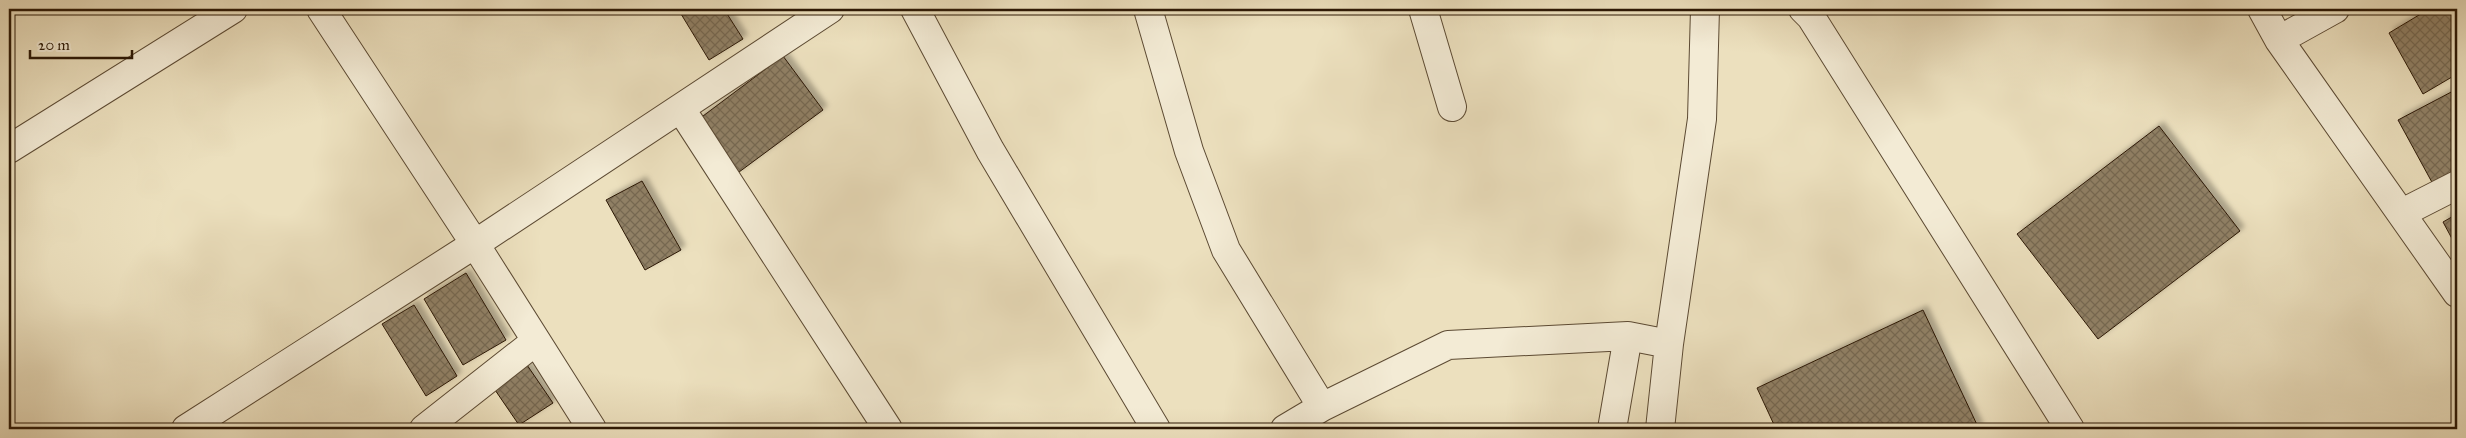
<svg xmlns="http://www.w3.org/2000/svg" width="2466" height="438" viewBox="0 0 2466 438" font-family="'IM FELL Great Primer',serif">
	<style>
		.building { fill: url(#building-cross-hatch); stroke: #2c1805; filter: url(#shadow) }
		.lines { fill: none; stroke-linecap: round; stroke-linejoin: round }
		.minor-casing { stroke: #5c4a33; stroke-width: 30 }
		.minor { stroke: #f3ebd5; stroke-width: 28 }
	</style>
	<defs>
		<pattern id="building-cross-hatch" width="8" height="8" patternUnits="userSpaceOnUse" patternTransform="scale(1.25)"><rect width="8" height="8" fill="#908065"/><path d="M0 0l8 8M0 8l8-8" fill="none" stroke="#766851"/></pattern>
		<filter id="shadow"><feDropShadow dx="4.5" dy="-4.5" stdDeviation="2.5" flood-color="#0004"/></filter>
	</defs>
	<rect width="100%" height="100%" fill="#ece0be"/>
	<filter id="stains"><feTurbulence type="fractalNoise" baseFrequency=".004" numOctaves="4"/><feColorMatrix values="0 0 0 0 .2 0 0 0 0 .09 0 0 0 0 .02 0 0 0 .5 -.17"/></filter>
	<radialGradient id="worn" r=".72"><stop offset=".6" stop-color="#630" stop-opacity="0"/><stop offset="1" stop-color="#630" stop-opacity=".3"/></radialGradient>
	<!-- building -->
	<path class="building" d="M678 9H724L743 39 709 60Z
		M2429 9H2457V74L2423 94 2389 33Z
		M783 56 823 110 735 175 695 122Z
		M2457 89V174L2434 186 2398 120Z
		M2159 126 2240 231 2098 339 2017 234Z
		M642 181 681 250 645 270 606 200Z
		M2457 214V248L2443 222Z
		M466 273 506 340 463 365 424 299Z
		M414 305 457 376 426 396 382 324Z
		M1923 310 1979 429H1776L1757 388Z
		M527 365 553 403 519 425 493 387Z"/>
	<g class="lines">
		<defs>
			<path id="minor" d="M321 9 475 244 592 429
				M915 9 990 150 1156 429
				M1148 9 1189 151 1226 250 1322 407
				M1423 9 1452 107
				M1803 9 1811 17 2070 429
				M2262 9 2279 40 2457 293
				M2279 40 2335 9
				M681 109 888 429
				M9 149 233 9
				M2402 213 2457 185
				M186 429 475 244 830 9
				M424 429 536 341
				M1285 429 1322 407 1448 345 1628 336 1669 344
				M1612 429 1628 336
				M1660 429 1669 344 1702 119 1705 9"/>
		</defs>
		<!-- minor casing -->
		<use href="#minor" class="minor-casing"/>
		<!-- minor -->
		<use href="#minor" class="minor"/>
	</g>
	<!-- margin -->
	<rect width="2466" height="438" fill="none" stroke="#ece0be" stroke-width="30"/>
	<rect x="10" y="10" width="2446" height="418" fill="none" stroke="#2c1805" stroke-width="2.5"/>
	<rect x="15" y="15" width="2436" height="408" fill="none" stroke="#2c1805"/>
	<!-- scale -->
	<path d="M30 50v8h102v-8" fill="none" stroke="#2c1805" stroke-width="2.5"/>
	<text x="38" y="50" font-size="15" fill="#2c1805" stroke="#f3ebd5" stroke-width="4" paint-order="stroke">20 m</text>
	<rect width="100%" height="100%" filter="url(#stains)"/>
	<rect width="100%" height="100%" fill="url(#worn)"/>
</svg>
